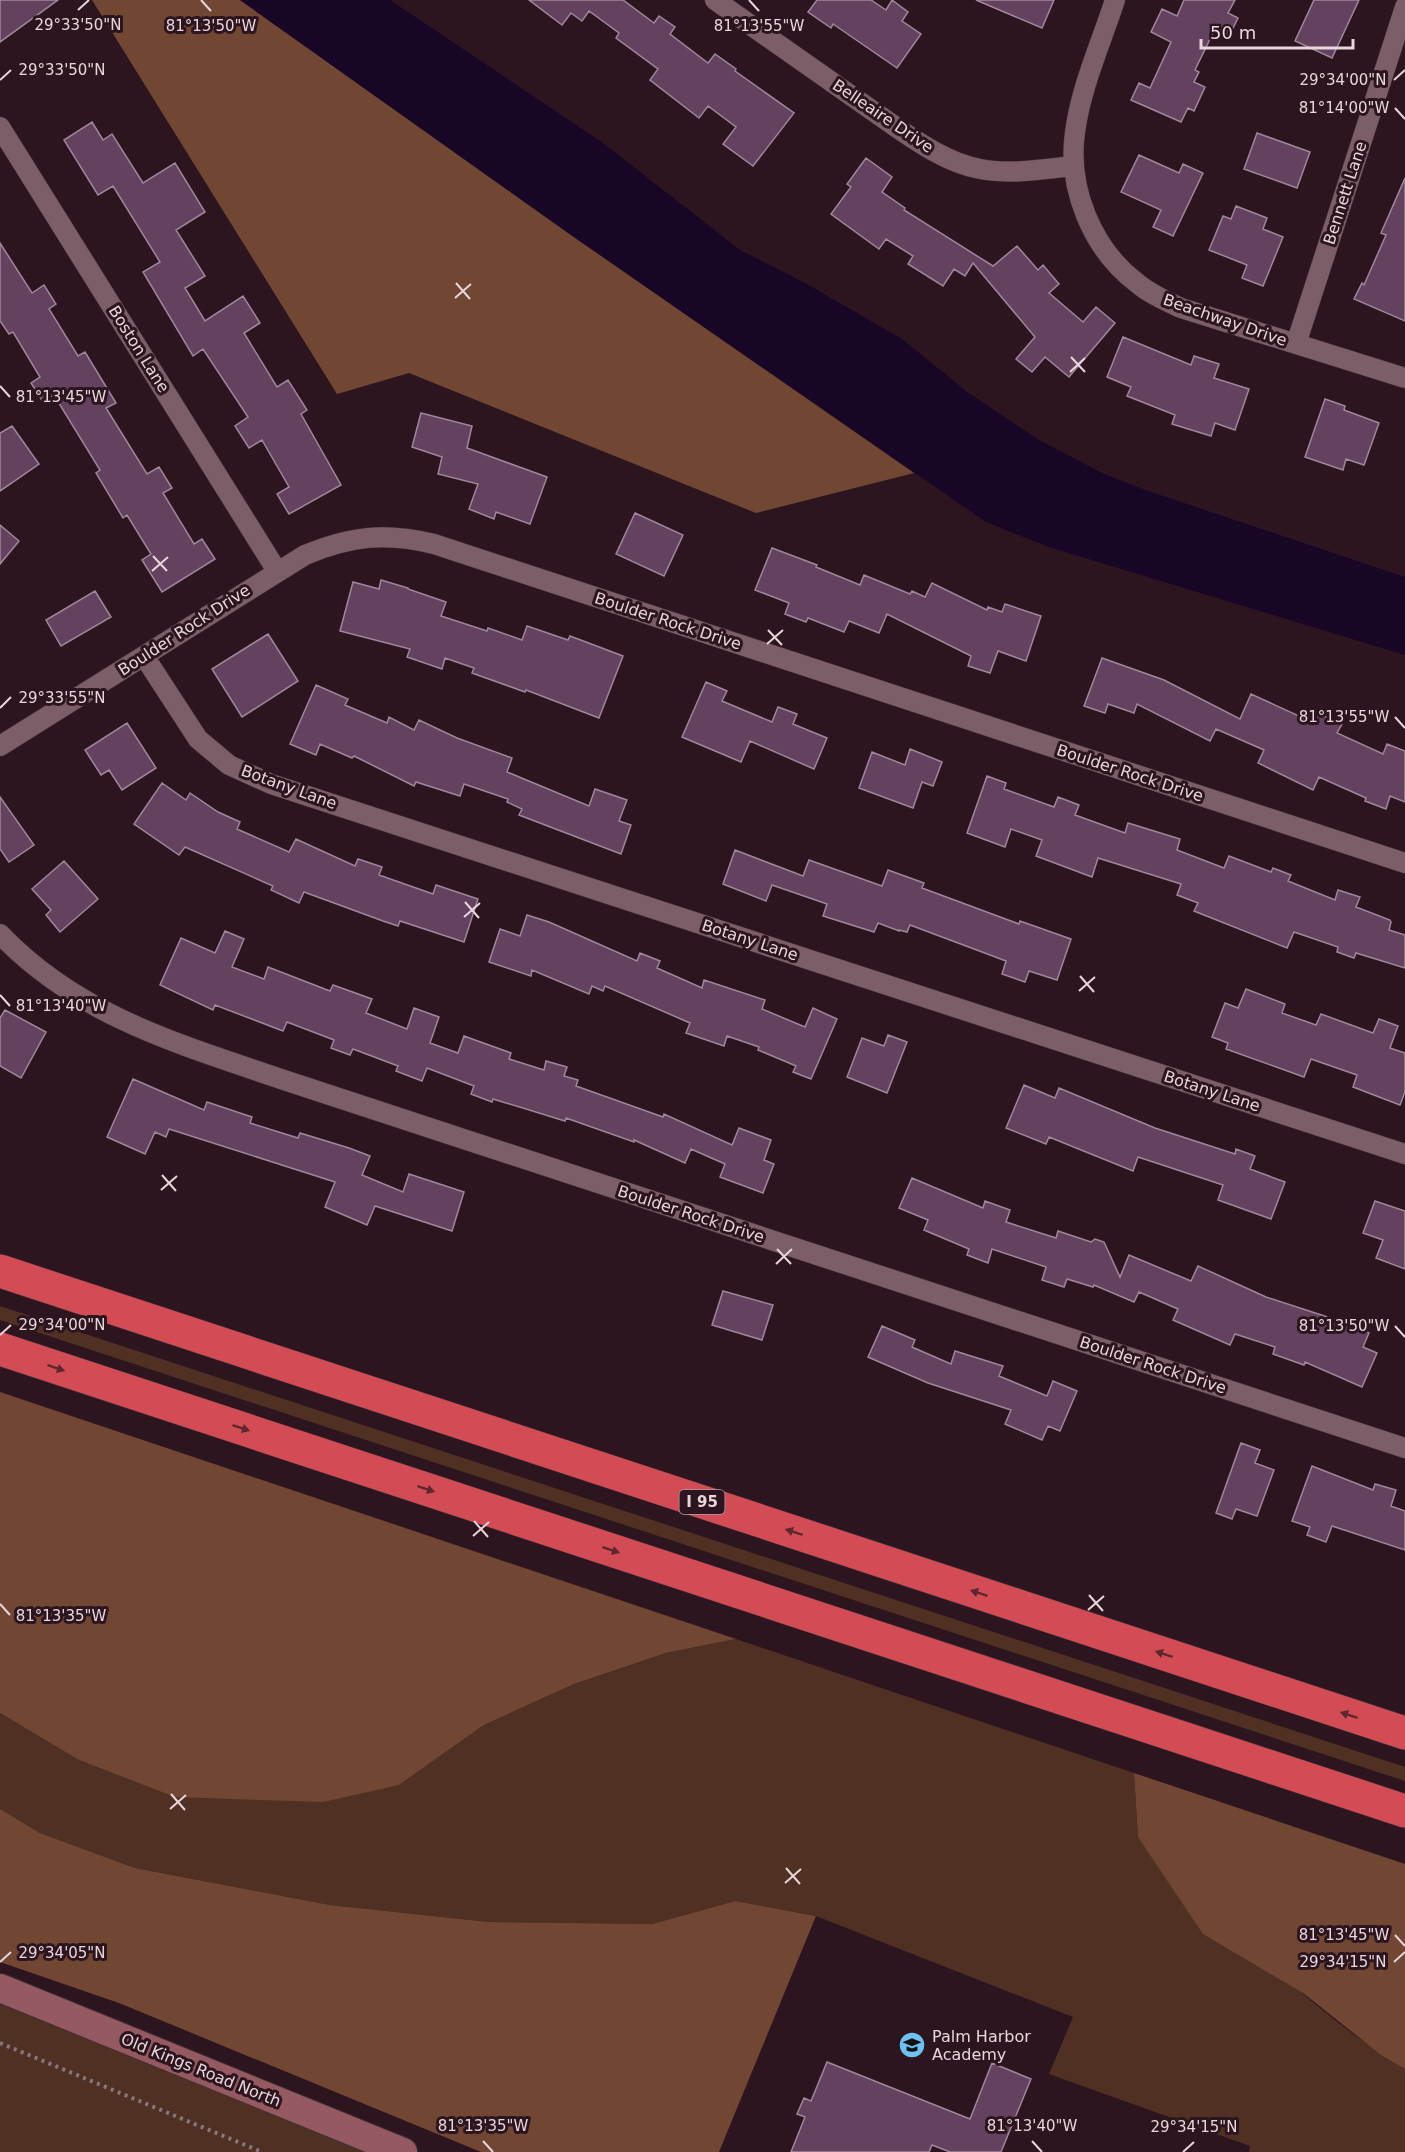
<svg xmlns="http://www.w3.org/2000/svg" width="1405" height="2152" viewBox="0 0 1405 2152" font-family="'DejaVu Sans',sans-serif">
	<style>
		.green { fill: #4f3023 }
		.forest { fill: #714734 }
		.water { fill: #170625 }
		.building { fill: #64425f; stroke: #9e879b; stroke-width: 1.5 }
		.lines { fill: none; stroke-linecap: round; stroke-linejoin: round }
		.street-casing { stroke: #423137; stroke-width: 21 }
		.secondary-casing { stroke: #423137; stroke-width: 30 }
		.highway-casing { stroke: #423137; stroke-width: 34 }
		.path { stroke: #8a767d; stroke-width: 4; stroke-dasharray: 3 4.5; stroke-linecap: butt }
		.street { stroke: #7b5e68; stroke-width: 20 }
		.secondary { stroke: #955962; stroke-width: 28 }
		.highway { stroke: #d34c55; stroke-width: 33 }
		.oneway { fill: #5e262e }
		.ticks { fill: none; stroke: #e7d6dc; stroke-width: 2 }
		.labels { text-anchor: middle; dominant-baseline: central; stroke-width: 6; stroke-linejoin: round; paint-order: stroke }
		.shield { fill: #2c151e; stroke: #af9ca3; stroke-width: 1.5 }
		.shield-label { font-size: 15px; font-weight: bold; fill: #e7d6dc }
		.street-label { font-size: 16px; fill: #e7d6dc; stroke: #2c151e }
		.poi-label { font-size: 16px; fill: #e7d6dc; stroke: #2c151e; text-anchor: start }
		.ticks-label { font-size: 15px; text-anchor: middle; fill: #e7d6dc; stroke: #2c151e; stroke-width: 6; stroke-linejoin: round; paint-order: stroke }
	</style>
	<rect width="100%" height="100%" fill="#2c151e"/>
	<!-- green -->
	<path class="green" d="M0 1306 1405 1767V1781L0 1320Z
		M736 1639 1134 1773 1138 1837C1221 1916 1307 2010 1405 2069V2152H1249L1250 2146 1049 2074 1073 2017 816 1916 735 1901 652 1924 489 1922 330 1905 135 1868 40 1833 0 1809V1713L77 1759 399 1785 484 1725 574 1684 666 1653Z
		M0 1999 374 2152H0Z"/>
	<!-- forest -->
	<path class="forest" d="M92 0H240L571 235 914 473 756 513 409 373 337 394Z
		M0 1392 736 1639 666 1653 574 1684 484 1725 399 1785 323 1802 175 1797 77 1759 0 1713Z
		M1134 1773 1405 1864V2069L1381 2055 1303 1993 1203 1934 1138 1837Z
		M0 1809 40 1833 135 1868 330 1905 489 1922 652 1924 735 1901 816 1916 719 2152H481L119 2003 0 1962Z"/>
	<!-- water -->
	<path class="water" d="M240 0H390L603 143 740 250 805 283 902 339 966 391 1039 440 1104 474 1148 491 1405 577V655L1049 547 986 522 571 235Z"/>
	<!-- building -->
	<path class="building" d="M0 0H58L0 42Z
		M529 0H623L654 23 659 16 675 27 670 34 708 63 715 54 736 69 735 71 794 113 753 166 723 144 736 127 708 106 699 118 650 80 658 69 616 38 619 33 589 11 582 21 571 13 562 25Z
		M817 0H871L886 10 892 0 908 12 902 21 921 34 897 68 833 24 831 28 808 12Z
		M976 0H1054L1042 28Z
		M1184 0H1235L1228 13 1238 18 1228 38 1214 31 1195 70 1199 72 1194 82 1205 87 1194 111 1188 108 1181 122 1131 100 1139 83 1150 88 1171 42 1151 32 1162 9 1177 16Z
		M1314 0H1359L1332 58 1295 41Z
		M92 122 103 140 112 134 143 183 175 163 205 212 176 230 205 276 185 288 205 321 243 296 260 323 244 333 277 387 288 380 307 410 301 414 341 485 289 514 277 494 289 487 262 440 249 448 235 426 248 417 203 349 193 356 143 272 160 262 113 186 98 195 64 140Z
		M1257 133 1310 152 1297 188 1244 169Z
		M1139 155 1179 173 1183 164 1203 173 1173 236 1153 227 1161 210 1121 192Z
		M866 158 892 177 882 192 905 208 904 210 993 266 1017 246 1038 270 1043 265 1059 284 1049 293 1083 322 1096 307 1115 323 1069 377 1045 357 1032 372 1016 359 1035 337 973 263 965 276 954 269 943 286 908 264 913 256 886 239 879 249 831 214 851 187 847 184Z
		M1405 178V321L1354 299 1362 283 1364 285 1386 235 1381 233Z
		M1236 206 1267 218 1263 229 1283 237 1263 286 1242 278 1247 265 1209 250 1223 216 1231 219Z
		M0 243 32 293 44 285 56 304 49 309 78 356 85 352 116 403 106 408 147 474 159 467 172 488 163 493 194 544 202 539 215 559 162 592 142 560 151 554 127 515 123 518 96 473 100 470 54 395 43 402 31 383 40 377 13 332 9 334 0 321Z
		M1123 337 1191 365 1194 356 1219 364 1214 378 1249 389 1235 430 1215 423 1211 436 1172 424 1175 415 1127 396 1131 387 1107 377Z
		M1325 399 1345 406 1344 410 1379 423 1364 465 1346 459 1343 470 1305 457Z
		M421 413 472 426 467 448 547 477 530 524 496 512 494 519 469 509 478 484 438 474 442 457 412 447Z
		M12 426 39 464 0 491V433Z
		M635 513 683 535 664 576 616 554Z
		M0 525 19 541 0 564Z
		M772 548 817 565 816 567 860 585 864 575 910 594 912 591 925 597 932 583 987 610 988 607 1002 612 1005 604 1041 616 1026 661 998 651 990 673 968 666 971 656 887 614 879 633 849 621 844 632 808 618 806 622 785 614 789 603 755 590Z
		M381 580 408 588V589L446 602 441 616 487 631 488 628 522 640 527 626 568 640 570 636 623 656 599 718 526 690 525 692 472 673 474 668 445 658 442 669 407 657 410 649 340 631 353 582 379 589Z
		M95 591 111 617 61 646 46 620Z
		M268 634 298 681 242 717 212 669Z
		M1102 658 1164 680 1240 719 1251 694 1314 723 1318 713 1342 724 1337 733 1383 754 1387 744 1405 751V802L1390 796 1386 809 1365 801 1366 798 1319 777 1313 790 1258 763 1264 750 1216 729 1210 741 1137 704 1134 713 1108 704 1105 713 1084 706Z
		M706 682 727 691 722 701 772 722 778 707 797 714 793 724 827 738 814 769 750 741 741 762 682 737Z
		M316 685 348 699 345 705 387 723 389 717 414 730 419 720 457 738 512 758 507 772 589 806 595 789 627 800 619 821 631 825 621 854 519 815 522 809 507 802 508 799 464 784 460 796 416 782 414 786 354 756 352 758 320 744 316 755 290 744Z
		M127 723 156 768 122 790 109 770 101 775 85 750Z
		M910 749 942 762 933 786 922 782 913 808 859 788 872 752 905 765Z
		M987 776 1006 783 1004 789 1054 807 1058 797 1079 805 1075 815 1125 833 1128 823 1180 839 1177 850 1224 868 1229 856 1271 872 1273 868 1291 875 1288 881 1335 900 1338 890 1360 897 1356 907 1390 920 1391 922 1389 930 1405 935V968L1356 953 1354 958 1337 952 1338 947 1294 932 1287 948 1194 911 1198 903 1177 895 1181 884 1098 858 1092 877 1036 856 1042 840 1011 829 1005 847 967 833Z
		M162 783 186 800 190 793 218 812 240 822 237 829 289 852 296 839 355 866 358 859 382 867 379 875 433 894 436 885 478 899 464 942 400 921 398 926 383 921 304 892 299 903 271 890 273 886 185 847 179 855 134 824Z
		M0 797 34 845 9 862 0 849Z
		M735 850 803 876 809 860 882 886 888 870 924 883 922 888 1019 924 1020 921 1071 939 1057 980 1029 971 1025 982 1002 974 1006 961 910 925 907 932 899 930V931L878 923 874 932 823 916 827 904 772 885 766 901 723 884Z
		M64 861 98 899 60 932 46 915 51 910 32 889Z
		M527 915 549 922 637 961 640 953 660 961 657 968 702 988 704 980 765 1000 762 1009 805 1027 813 1008 837 1019 811 1079 793 1072 796 1066 758 1050 759 1047 727 1036 724 1046 686 1033 690 1023 605 986 603 991 592 986 589 994 532 970 531 976 489 962 500 929 520 936Z
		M225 931 244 939 232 967 264 979 268 967 330 991 333 985 372 999 366 1013 407 1029 414 1008 439 1017 430 1043 458 1053 464 1036 511 1053 509 1059 544 1070 546 1061 567 1067 564 1076 578 1080 576 1086 663 1117 664 1114 732 1145 739 1128 771 1140 764 1160 774 1164 763 1193 720 1177 725 1164 691 1149 685 1163 634 1140V1142L566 1118 565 1121 493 1099 492 1102 471 1094 474 1086 427 1068 422 1081 396 1071 398 1066 353 1049 350 1055 331 1048 334 1040 287 1022 283 1031 215 1005 213 1010 160 985 181 938 215 953Z
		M1246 989 1285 1004 1282 1013 1316 1025 1321 1014 1373 1033 1379 1019 1398 1026 1390 1048 1405 1053V1092L1400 1105 1353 1087 1357 1075 1311 1059 1304 1077 1226 1049 1228 1043 1212 1037 1225 1003 1238 1008Z
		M5 1010 46 1032 21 1078 0 1066V1018Z
		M888 1035 907 1042 887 1093 847 1077 862 1038 884 1046Z
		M133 1079 204 1110 207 1102 252 1117 250 1123 298 1138 300 1133 349 1148 370 1156 362 1175 403 1192 409 1174 464 1192 452 1231 375 1206 367 1225 325 1207 335 1182 169 1129 166 1137 155 1132 145 1154 107 1137Z
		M1024 1085 1055 1098 1059 1088 1155 1128 1235 1154 1236 1149 1255 1156 1250 1169 1285 1182 1271 1219 1218 1200 1223 1185 1138 1157 1133 1171 1049 1137 1046 1144 1006 1128Z
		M912 1178 983 1208 985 1201 1010 1210 1006 1222 1056 1238 1058 1231 1091 1242 1095 1239 1104 1242 1120 1277 1129 1255 1191 1281 1198 1266 1266 1297 1343 1322 1369 1333 1363 1347 1377 1353 1362 1387 1305 1362 1304 1365 1273 1354 1275 1347 1235 1334 1230 1345 1173 1320 1178 1309 1139 1292 1134 1302 1094 1285 1093 1287 1067 1279 1064 1287 1042 1280 1046 1267 992 1249 988 1263 967 1255 969 1249 924 1230 928 1220 899 1208Z
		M1375 1201 1405 1211V1269L1376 1258 1383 1240 1363 1233Z
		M723 1291 773 1305 762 1340 712 1325Z
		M882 1326 915 1340 912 1347 951 1364 955 1351 1003 1366 999 1376 1047 1396 1053 1381 1077 1391 1060 1431 1048 1426 1042 1440 1005 1424 1011 1410 928 1383 868 1357Z
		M1241 1443 1260 1450 1255 1463 1274 1470 1257 1516 1236 1509 1232 1519 1216 1513Z
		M1312 1466 1373 1490 1375 1484 1396 1490 1391 1506 1405 1511V1550L1332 1526 1326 1542 1307 1535 1310 1527 1292 1521Z
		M827 2062 970 2119 992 2063 1031 2079 1001 2152H950L932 2145 929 2152H791L805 2117 797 2114 804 2098 811 2101Z"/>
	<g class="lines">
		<defs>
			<path id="street" d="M715 0 893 125C919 143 948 163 980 169 1011 175 1043 169 1074 166
				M1115 0C1101 43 1081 87 1075 132 1067 188 1092 249 1137 283 1150 294 1166 301 1181 308L1405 378
				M0 127 277 571
				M1296 344 1405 7
				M144 656 198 739 229 765 271 784 1405 1154
				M0 746 305 555C351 536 385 532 434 544L1405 863
				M0 934C79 1017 182 1045 287 1081L1405 1448"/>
			<path id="secondary" d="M0 1988 403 2152"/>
			<path id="highway" d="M0 1271 1405 1733
				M0 1349 1405 1811"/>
		</defs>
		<!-- street casing -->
		<use href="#street" class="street-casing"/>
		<!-- secondary casing -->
		<use href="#secondary" class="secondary-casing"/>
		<!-- highway casing -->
		<use href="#highway" class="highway-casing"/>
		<!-- path -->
		<path class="path" d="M0 2043 262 2152"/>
		<!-- street -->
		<use href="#street" class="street"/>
		<!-- secondary -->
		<use href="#secondary" class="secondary"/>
		<!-- highway -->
		<use href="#highway" class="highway"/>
	</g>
	<!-- one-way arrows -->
	<defs><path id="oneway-solid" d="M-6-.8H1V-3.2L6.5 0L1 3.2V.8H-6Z" transform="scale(1.5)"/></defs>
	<g class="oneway">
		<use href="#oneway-solid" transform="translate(56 1368) rotate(18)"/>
		<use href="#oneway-solid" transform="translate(241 1428) rotate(18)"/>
		<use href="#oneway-solid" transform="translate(426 1489) rotate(18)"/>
		<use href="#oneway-solid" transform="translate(794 1532) rotate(-162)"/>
		<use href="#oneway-solid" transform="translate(611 1550) rotate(18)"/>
		<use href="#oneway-solid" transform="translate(979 1593) rotate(-162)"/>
		<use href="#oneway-solid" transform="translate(1164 1654) rotate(-162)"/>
		<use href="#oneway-solid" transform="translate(1349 1715) rotate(-162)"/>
	</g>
	<!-- ticks -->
	<path class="ticks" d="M201 0 211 11M749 0 759 11M78 10 89 0M0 80 11 70M1394 80 1405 70M1395 108 1405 119M456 283 470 299M455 298 471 284M1071 357 1085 372M1070 372 1085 358M0 386 10 397M153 556 167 571M152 571 168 557M768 630 782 645M767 644 783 630M0 708 11 697M1395 717 1405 728M465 902 479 918M464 917 480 903M1080 976 1094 992M1079 991 1095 977M0 995 10 1006M162 1175 176 1191M161 1190 177 1176M777 1249 791 1264M776 1264 792 1249M1395 1326 1405 1337M0 1335 11 1325M474 1521 488 1537M473 1536 489 1522M1089 1595 1103 1611M0 1604 10 1615M1088 1610 1104 1596M171 1794 185 1810M170 1809 186 1795M786 1868 800 1884M785 1883 801 1869M1395 1935 1405 1946M0 1962 11 1952M1394 1962 1405 1952M483 2141 493 2152M1032 2141 1042 2152M1183 2152 1194 2142"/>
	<!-- icons -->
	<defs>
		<symbol id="school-disc" viewBox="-11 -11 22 22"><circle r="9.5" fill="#6cc3f2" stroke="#2c151e"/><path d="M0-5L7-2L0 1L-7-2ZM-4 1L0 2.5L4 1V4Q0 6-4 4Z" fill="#111"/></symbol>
	</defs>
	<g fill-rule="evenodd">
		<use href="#school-disc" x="897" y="2030" width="30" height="30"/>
	</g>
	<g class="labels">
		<!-- shield labels -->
		<rect class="shield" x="679.5" y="1490" width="45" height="24" rx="4.5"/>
		<g class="shield-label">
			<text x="702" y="1502">I 95</text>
		</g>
		<!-- street labels -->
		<g class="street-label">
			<text transform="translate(883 116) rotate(34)">Belleaire Drive</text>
			<text transform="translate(1345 193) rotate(-72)">Bennett Lane</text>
			<text transform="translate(1225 320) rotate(19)">Beachway Drive</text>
			<text transform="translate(139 349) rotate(58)">Boston Lane</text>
			<text transform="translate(668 621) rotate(18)">Boulder Rock Drive</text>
			<text transform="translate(184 630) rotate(-33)">Boulder Rock Drive</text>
			<text transform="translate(1130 773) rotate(18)">Boulder Rock Drive</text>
			<text transform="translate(289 787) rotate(20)">Botany Lane</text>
			<text transform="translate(750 940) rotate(18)">Botany Lane</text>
			<text transform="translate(1212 1091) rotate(18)">Botany Lane</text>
			<text transform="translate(691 1214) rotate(18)">Boulder Rock Drive</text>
			<text transform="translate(1153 1365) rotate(18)">Boulder Rock Drive</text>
			<text transform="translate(201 2070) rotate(22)">Old Kings Road North</text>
		</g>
		<!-- poi labels -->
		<g class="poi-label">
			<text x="932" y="2036">Palm Harbor<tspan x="932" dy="18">Academy</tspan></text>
		</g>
	</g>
	<g class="ticks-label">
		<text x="78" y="30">29°33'50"N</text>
		<text x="211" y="31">81°13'50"W</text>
		<text x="759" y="31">81°13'55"W</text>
		<text x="62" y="75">29°33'50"N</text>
		<text x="1343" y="85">29°34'00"N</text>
		<text x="1344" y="113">81°14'00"W</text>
		<text x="61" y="402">81°13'45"W</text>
		<text x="62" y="703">29°33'55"N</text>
		<text x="1344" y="722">81°13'55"W</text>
		<text x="61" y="1011">81°13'40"W</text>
		<text x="62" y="1330">29°34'00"N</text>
		<text x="1344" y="1331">81°13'50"W</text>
		<text x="61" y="1621">81°13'35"W</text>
		<text x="1344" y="1940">81°13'45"W</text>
		<text x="62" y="1958">29°34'05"N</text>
		<text x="1343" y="1967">29°34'15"N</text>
		<text x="483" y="2131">81°13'35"W</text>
		<text x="1032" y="2131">81°13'40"W</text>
		<text x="1194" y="2132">29°34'15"N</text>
	</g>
	<!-- scale -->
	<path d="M1201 39v9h152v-9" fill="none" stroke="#e7d6dc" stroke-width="3"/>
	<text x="1210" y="39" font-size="18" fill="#e7d6dc" stroke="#2c151e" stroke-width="4.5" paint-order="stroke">50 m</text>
</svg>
